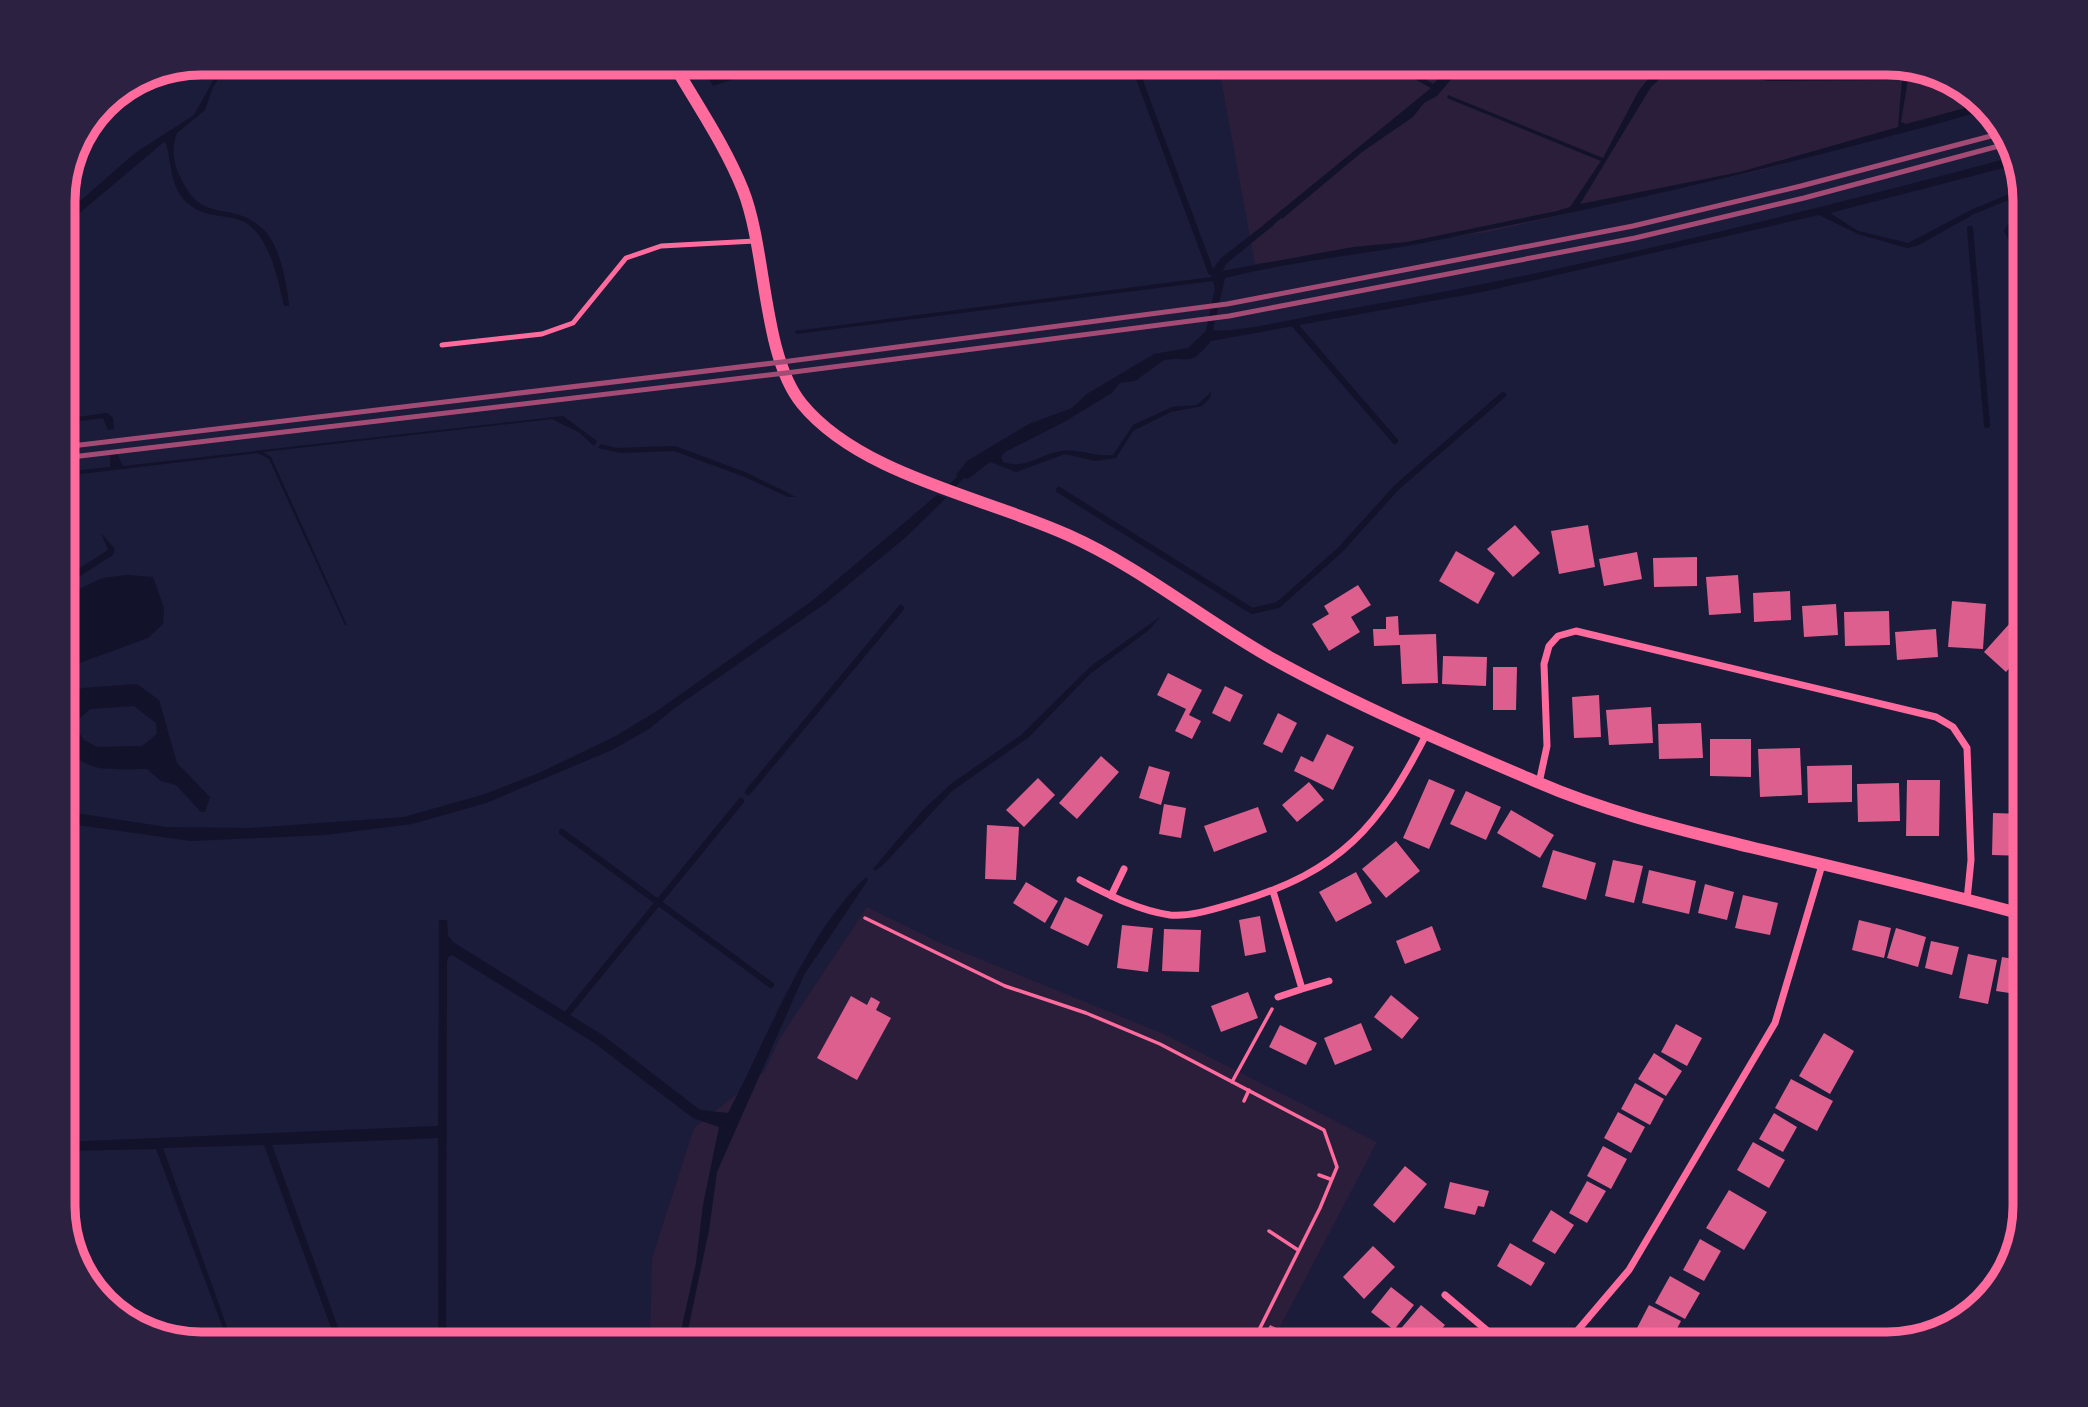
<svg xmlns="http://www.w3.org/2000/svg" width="2088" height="1407" viewBox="0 0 2088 1407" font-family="Arial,sans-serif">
  <rect width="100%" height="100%" fill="#1b1b3a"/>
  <path fill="#2a1e3b" d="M1218 63H1887L1964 86 1985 109 1762 170 1488 232 1255 264Z
    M867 907 938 942 1164 1034 1377 1142 1271 1344H650L652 1258 694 1128 764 1072 780 1038Z"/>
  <path fill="#12122b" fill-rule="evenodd" d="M223 63H229L213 87 205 110 177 133C172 145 173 159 177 170 202 231 229 196 264 230 280 246 287 284 289 306H284C278 279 269 233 242 221 225 214 206 218 190 205 168 188 173 162 165 141L76 216 63 231V216L135 153 194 115Z
    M700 63H760L737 78 713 86Z
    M1385 63 1412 72 1416 63H1420L1416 73 1433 84 1455 63H1465L1437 96 1424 103 1413 117 1362 152 1282 219 1278 213 1431 88Z
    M1660 63H1709L1773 75 1778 63V76L1927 75 1939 79H1908L1901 122 1906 124 1980 104 1986 110C1802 162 1616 205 1428 242 1361 255 1292 261 1225 278L1213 330C1234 334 1321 313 1348 309 1572 271 1794 215 2013 157L2015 165 1830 213 1858 231 1908 243 1973 209 2017 191 2022 190 2023 194 1974 214 1917 246 1907 248 1858 234 1819 215 1482 292 1211 341C1188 368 1193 356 1164 360L1135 381 1120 383 1112 393 1064 422 1005 452 1001 457 1003 462C1027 470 1039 454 1062 451 1078 448 1095 457 1113 455L1133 425 1172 407 1197 405 1211 392 1210 398 1202 406 1171 412 1133 431 1116 458 1095 461 1065 454 1016 472 990 462 968 479 956 475 967 461 1029 424 1072 408 1087 394 1154 354 1188 348 1206 331 1215 288 1213 281 796 334 795 331 1212 277 1211 272 1220 259 1270 220 1274 225 1227 263 1222 271 1353 247 1407 242 1557 211 1570 207 1601 161 1447 98 1448 95 1603 158 1638 92ZM1694 65 1768 81 1902 80 1898 127 1740 172 1580 204 1651 87 1671 68Z
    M2025 212V252L2012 247 2004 231 2011 219Z
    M107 413 113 418 114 429 108 430 103 418 63 423V419Z
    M563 416 597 441 594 446 580 433 552 419 263 452 271 457 347 625H345L269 459 258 453 63 476V472L110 467V454L117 453 123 466Z
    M601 444 616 448 675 446 745 472 796 497H788L745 477 674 451 621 453 598 448Z
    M937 495 946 498 906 537 826 603 676 707 649 729 612 750 486 803 412 824 325 835 191 841 63 823V811L166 827 249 828 404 817 482 795 539 773 616 736 660 709 812 601Z
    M101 533 115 549 113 555 63 587V579L108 550Z
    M127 575 153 577 164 608 163 624 148 638 63 669V596L103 578Z
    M1160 617 1149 630 1090 674 1029 737 952 791 883 865 875 871 873 869 923 810 951 784 1021 735 1091 666Z
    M137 684 159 700 177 763 210 797 205 812H201L176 785 161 781 147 769C112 768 85 776 63 742L69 697 82 688ZM134 706 156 723 157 734 142 746 97 747 84 740 78 731 79 719 90 709Z
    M866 877 868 880 804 975 717 1172 709 1230 685 1344H678L696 1263 703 1205 719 1127 693 1118 593 1042 452 955 448 957 447 963 446 1344H438V1138L272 1145 344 1344H337L264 1145 163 1148 233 1344H229L156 1149 63 1151V1142L438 1126 439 920H447L448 936 453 942 604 1036 700 1110 728 1113C767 1039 805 935 866 877Z
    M63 1184 97 1281 106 1293 124 1302 158 1331 124 1321 88 1282 63 1213Z"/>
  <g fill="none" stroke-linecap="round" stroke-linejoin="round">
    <path stroke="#12122b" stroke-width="6" d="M1134 65 1211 272
      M1856 73 1858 63
      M1898 74 1899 67
      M1267 226 1285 211
      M1970 229 1987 425
      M1294 324 1395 441
      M948 490 965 473
      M1059 490 1252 611 1278 605 1340 550 1397 487 1503 395
      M748 792 901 608
      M562 832 771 985
      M567 1014 741 801"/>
  </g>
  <path fill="#dd5f8e" d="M1515 525 1540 553 1513 577 1487 549Z
    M1588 525 1595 567 1559 574 1551 531Z
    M1456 551 1495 573 1478 604 1439 581Z
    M1637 552 1642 579 1604 586 1599 559Z
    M1697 557V586L1654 587 1653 558Z
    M1738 575 1741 613 1709 615 1706 577Z
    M1358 585 1371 605 1351 617 1360 632 1329 651 1312 624 1329 614 1324 606Z
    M1790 591 1791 620 1754 622 1753 593Z
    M1952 601 1986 604 1983 649 1948 647Z
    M1836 604 1838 635 1804 637 1802 606Z
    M1889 611 1890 645 1845 646 1844 612Z
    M1398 616 1399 635 1436 634 1438 683 1402 684 1400 645 1374 646 1373 629H1386V617Z
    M2011 622 2025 635V650L2006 672 1984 652Z
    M1936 629 1938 657 1897 660 1895 632Z
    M1443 656 1487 657 1486 686 1442 684Z
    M1493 667H1517L1516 710H1493Z
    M1168 673 1202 690 1189 715 1201 721 1192 739 1175 731 1186 709 1157 695Z
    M2025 678V703L2016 682Z
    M1225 686 1243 695 1230 722 1212 713Z
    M1599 695 1601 737 1574 738 1572 697Z
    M1651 707 1653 743 1609 745 1606 710Z
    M1278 713 1297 723 1282 753 1263 744Z
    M1701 723 1703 758 1659 759 1658 724Z
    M1327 734 1354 747 1333 790 1294 771 1301 756 1313 762Z
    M1710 739H1751V777L1710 776Z
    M1800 748 1802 795 1760 797 1758 749Z
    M1101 756 1119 772 1077 819 1059 803Z
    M1852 765V802L1808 803 1807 766Z
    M1149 766 1170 772 1161 805 1139 798Z
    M1038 778 1055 795 1024 827 1006 810Z
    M1429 779 1455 790 1429 849 1403 838Z
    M1907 780H1940L1939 836H1906Z
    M1309 782 1324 800 1297 822 1282 805Z
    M1899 783 1900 821 1858 822 1857 784Z
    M1466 791 1501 807 1486 840 1450 824Z
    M1164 804 1186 808 1181 838 1159 834Z
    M1258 807 1267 832 1214 852 1204 826Z
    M1511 810 1554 835 1540 858 1497 833Z
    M1993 813 2025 814V856L1992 855Z
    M987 825 1019 827 1016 880 985 879Z
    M1396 841 1420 871 1386 898 1362 869Z
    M1553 850 1596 863 1586 900 1542 887Z
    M1613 860 1643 866 1634 903 1605 896Z
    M1649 870 1696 881 1689 914 1642 903Z
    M1356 872 1372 903 1336 922 1319 892Z
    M1026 882 1058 901 1045 923 1013 903Z
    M1705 884 1734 892 1727 920 1698 913Z
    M1743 895 1778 903 1770 935 1735 928Z
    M1065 897 1103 915 1088 946 1050 928Z
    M1260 916 1266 952 1245 956 1239 920Z
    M1859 920 1891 928 1884 958 1852 950Z
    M1122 925 1153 928 1148 972 1117 968Z
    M1432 926 1441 950 1405 964 1396 941Z
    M1896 928 1926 937 1918 967 1887 958Z
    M1164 929 1201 930 1199 972 1162 971Z
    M1931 941 1959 947 1952 975 1925 968Z
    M1968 954 1997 960 1988 1004 1959 998Z
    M2002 957 2025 961 2023 995 1996 991Z
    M1248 992 1258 1018 1221 1032 1211 1006Z
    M1391 995 1419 1018 1402 1039 1374 1017Z
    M851 996 867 1005 871 997 875 999 880 1002 876 1010 891 1018 857 1080 817 1058Z
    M1361 1023 1372 1050 1335 1065 1324 1038Z
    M1676 1024 1702 1038 1687 1066 1661 1052Z
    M1280 1025 1317 1043 1306 1065 1269 1047Z
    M1824 1033 1854 1051 1830 1094 1799 1076Z
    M1654 1053 1682 1071 1666 1096 1638 1079Z
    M1791 1079 1833 1101 1817 1131 1775 1108Z
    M1635 1083 1664 1099 1650 1125 1621 1109Z
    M1618 1112 1645 1127 1631 1153 1604 1138Z
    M1774 1113 1797 1127 1783 1152 1759 1139Z
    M1753 1142 1785 1160 1769 1188 1737 1170Z
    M1603 1146 1627 1159 1611 1189 1587 1176Z
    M1405 1166 1427 1184 1394 1223 1373 1205Z
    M1587 1181 1606 1191 1587 1223 1569 1213Z
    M1450 1182 1489 1191 1484 1207 1478 1206 1475 1215 1444 1208Z
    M1729 1190 1767 1212 1744 1250 1706 1228Z
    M1551 1210 1574 1225 1555 1254 1532 1241Z
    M1700 1239 1721 1251 1704 1281 1683 1270Z
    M1510 1243 1545 1263 1531 1286 1497 1266Z
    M1373 1246 1395 1267 1364 1299 1343 1277Z
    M1670 1276 1700 1293 1685 1319 1655 1303Z
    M1391 1287 1414 1305 1394 1330 1371 1312Z
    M1421 1305 1445 1325 1429 1344H1398L1392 1339Z
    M1649 1305 1681 1321 1669 1344 1637 1328Z
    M1270 1325 1291 1335 1287 1344H1260Z
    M1445 1331 1461 1344H1434Z
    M1628 1334 1645 1344H1622Z"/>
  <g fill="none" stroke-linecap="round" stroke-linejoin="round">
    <path stroke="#ff6b9d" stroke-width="3.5" d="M865 918 1005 986 1086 1013 1160 1044 1324 1130 1337 1167 1320 1208 1252 1344
      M1232 1082 1272 1009
      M1244 1101 1249 1090
      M1319 1175 1330 1179
      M1269 1231 1298 1250"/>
    <path stroke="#ff6b9d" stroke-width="5" d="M442 345 542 334 573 323 626 258 661 246 755 241"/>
    <path stroke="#ff6b9d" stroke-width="7" d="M1539 783 1547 746 1544 664 1549 646 1558 636 1576 631 1936 717 1953 727 1967 748 1971 860 1967 900
      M1080 880C1109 895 1137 910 1170 915 1192 917 1217 908 1238 902 1341 871 1379 827 1427 733
      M1273 891 1302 989 1278 997
      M1111 896 1124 869
      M1302 989 1329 981
      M1445 1295 1503 1344
      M1566 1344 1629 1270 1775 1023 1822 865"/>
    <path stroke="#ff6b9d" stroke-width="12" d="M673 63C697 105 725 145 743 190 767 251 762 355 802 404 860 475 987 498 1068 535 1142 568 1203 620 1273 659 1358 706 1448 744 1537 782 1606 812 1678 829 1750 847 1842 869 1934 890 2025 915"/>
    <path stroke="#a44b75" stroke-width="5" d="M63 447 782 362 1227 304 1633 226 1801 186 2006 132
      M63 458 786 373 1229 316 1635 238 1804 198 2010 143"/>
  </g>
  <path d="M0 0H2088V1407H0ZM201 75H1887A126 126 0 0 1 2013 201V1206A126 126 0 0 1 1887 1332H201A126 126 0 0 1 75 1206V201A126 126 0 0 1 201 75Z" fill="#2d2142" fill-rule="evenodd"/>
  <path fill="none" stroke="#ff6b9d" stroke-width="9" d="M201 75H1887A126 126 0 0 1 2013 201V1206A126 126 0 0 1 1887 1332H201A126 126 0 0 1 75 1206V201A126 126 0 0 1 201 75Z"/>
</svg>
